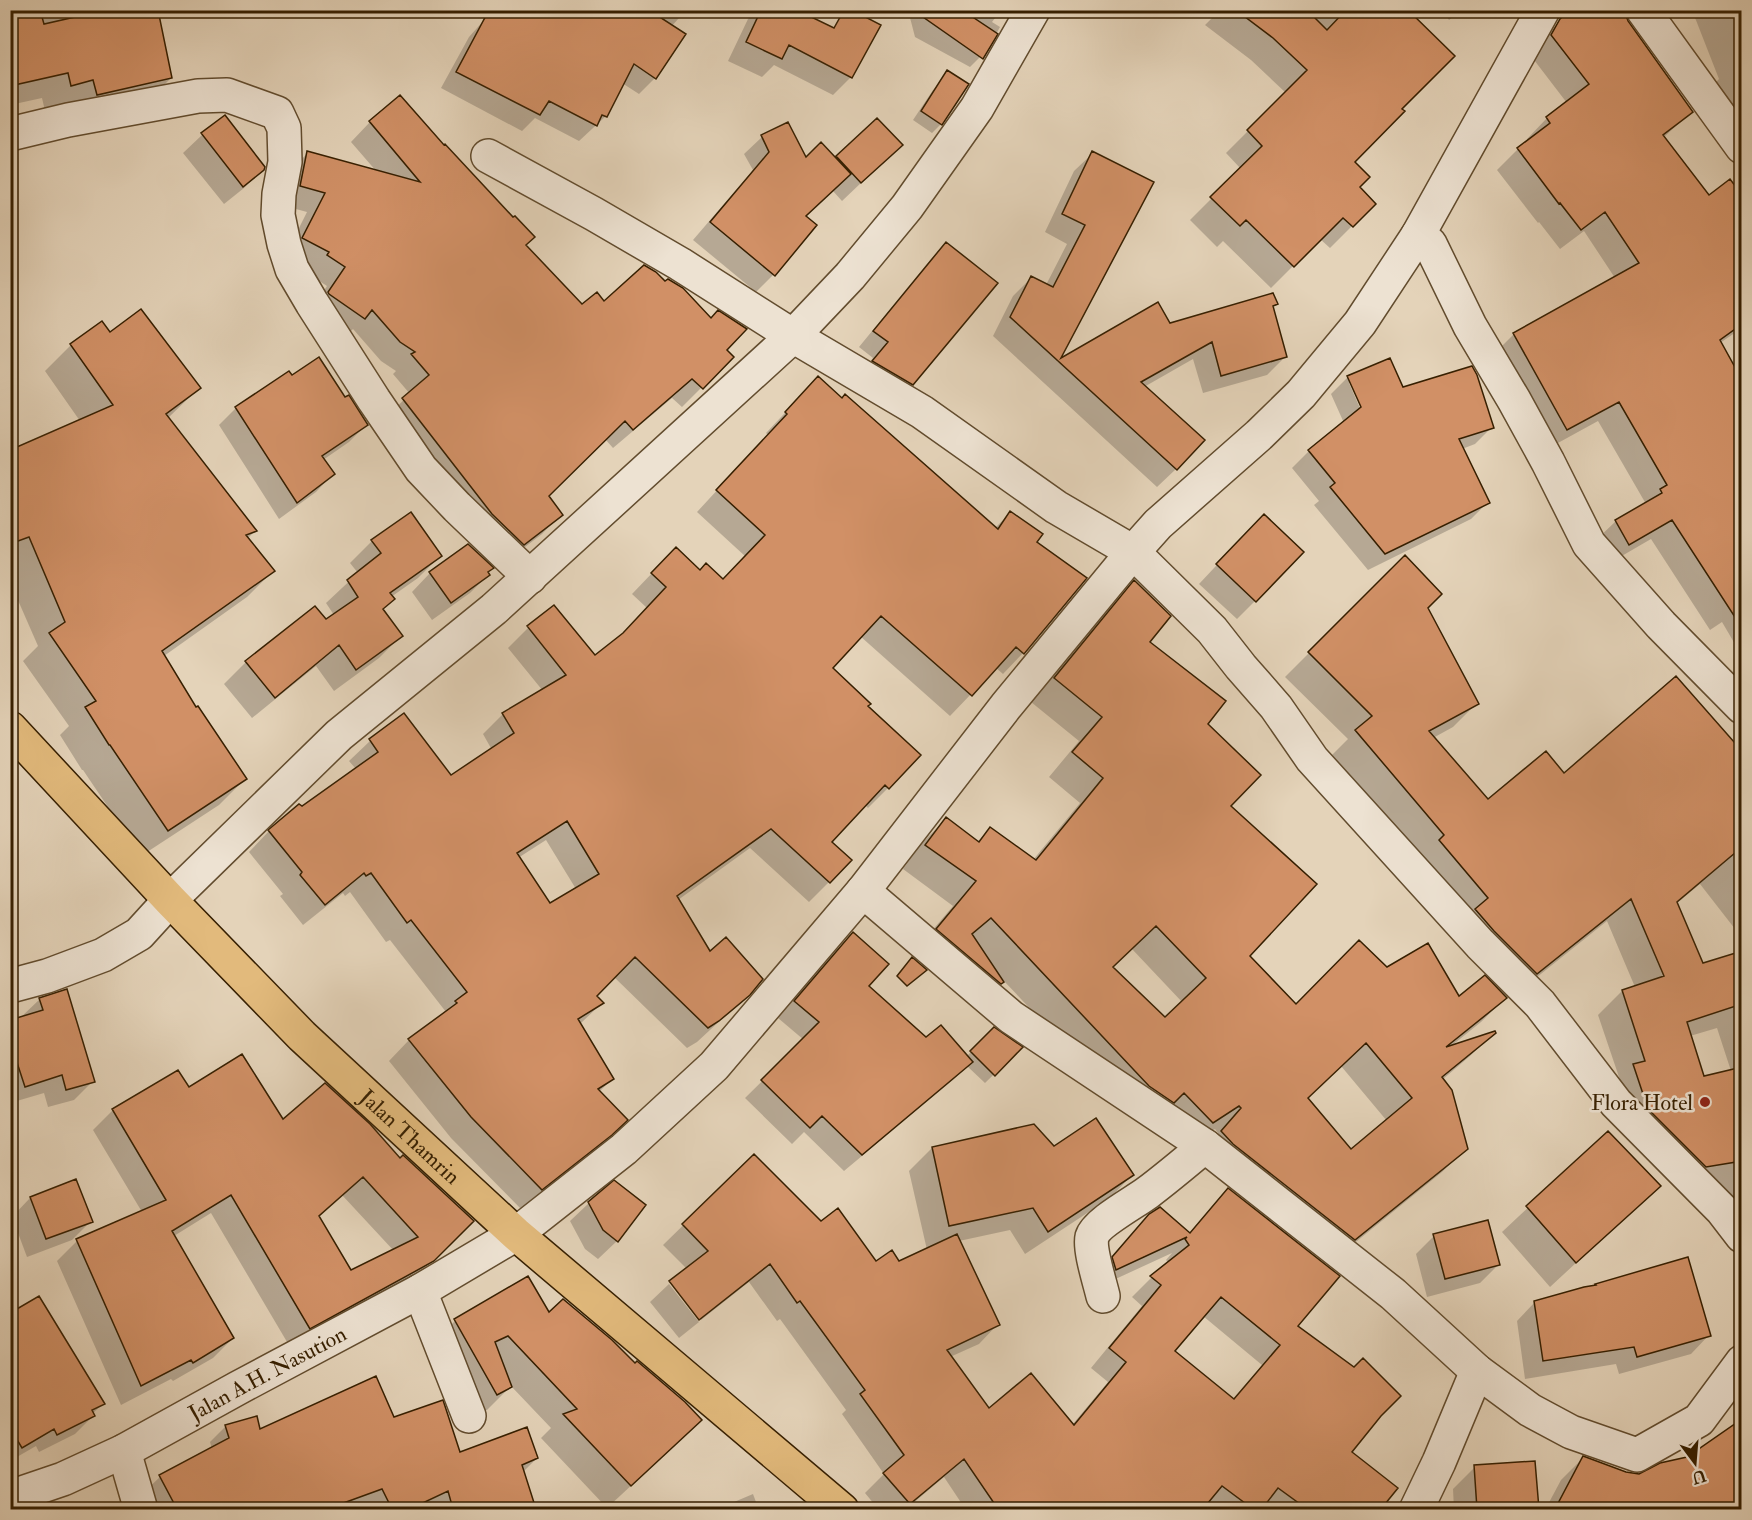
<svg xmlns="http://www.w3.org/2000/svg" width="1752" height="1520" viewBox="0 0 1752 1520" font-family="'IM FELL Double Pica',serif">
  <rect width="100%" height="100%" fill="#e4d3b9"/>
  <filter id="stains"><feTurbulence type="fractalNoise" baseFrequency=".00333" numOctaves="4"/><feColorMatrix values="0 0 0 0 .2 0 0 0 0 .09 0 0 0 0 .02 0 0 0 .5 -.17"/></filter>
  <radialGradient id="worn" r=".72"><stop offset=".6" stop-color="#630" stop-opacity="0"/><stop offset="1" stop-color="#630" stop-opacity=".3"/></radialGradient>
  <path fill="#0003" fill-rule="evenodd" d="M10 10H156L171 78 145 104 45 111 42 98 10 105Z
    M493 10H686L671 27 655 78 639 94 622 83 606 116 579 141 535 118 522 131 441 88 469 37Z
    M757 10H794L851 77 833 95 774 65 762 77 728 61 748 19Z
    M908 10H1001L992 22 1000 27 987 50 970 67 915 37Z
    M1220 10H1406L1400 109 1353 162 1357 187 1374 204 1330 248 1320 239 1271 288 1223 241 1217 247 1190 220 1241 169 1226 153 1286 93 1251 60 1205 25Z
    M1442 10H1462L1449 20Z
    M1692 10H1742V143L1704 94 1719 79Z
    M1561 20 1626 22 1691 112 1663 138 1709 197H1742V328L1720 343 1742 383V656L1722 622 1710 630 1651 539 1608 564 1595 541 1616 521 1646 504 1598 421 1547 449 1494 354 1514 334 1615 278 1584 231 1560 249 1539 222 1538 223 1497 170 1518 149 1528 141 1527 139 1547 118 1567 103 1531 56 1540 41Z
    M942 81 941 124 932 133 913 120 933 90Z
    M224 117 263 169 244 188 224 204 183 153 202 135Z
    M877 120 882 163 842 201 832 190 804 216 773 275 756 292 693 240 753 170 744 154 762 137 805 159 835 160Z
    M370 122 524 246 582 306 604 303 725 350 732 357 682 407 672 398 613 448 605 439 547 496 561 514 542 534 504 563 384 419 410 394 393 374 396 371 381 361 353 329 345 337 309 313 327 286 284 258 307 212 281 205 288 172 308 153 377 172 351 142Z
    M1093 153 1152 183 1057 362 1158 304 1169 325 1276 303 1272 307 1286 356 1267 375 1203 393 1193 359 1144 387 1176 469 1157 487 993 336 1013 296 1031 278 1046 285 1067 244 1045 232 1074 171Z
    M946 244 912 384 896 400 858 377 873 358 859 347 931 259Z
    M110 334 199 388 168 418 255 531 247 539 273 571 247 597 164 656 196 709 245 779 219 805 141 856 83 770H82L60 735 69 726 23 661 38 646 10 582V452L80 421 45 371 71 345Z
    M291 377 344 399 366 425 349 442 323 460 333 474 316 492 279 519 219 425 236 408Z
    M1348 377 1402 389 1492 427 1475 444 1462 449 1488 502 1471 519 1368 570 1314 505 1319 501 1292 468 1309 451 1344 423 1331 394ZM1349 383H1352L1365 413 1363 415Z
    M798 399 995 528 1010 513 1035 543 1085 578 1023 653 1003 674 996 668 950 716 860 636 830 668 866 706 888 788 868 808 865 805 830 842 829 882 809 902 750 848 678 900 710 953 749 994 697 1042 687 1048 614 977 595 996 602 1003 580 1024 612 1079 599 1092 626 1120 590 1155 521 1209 451 1138 389 1061 409 1040 446 1012 390 940 386 942 350 892 345 896 343 893 303 925 280 896 283 894 249 852 269 831 356 769 349 761 370 741 404 715 451 777 492 750 483 734 503 714 543 691 508 648 528 628 554 607 595 657 618 639 647 608 632 594 655 570 700 571 723 581 746 557 697 512 768 435 766 433ZM546 840 576 889 549 905 518 858Z
    M1245 535 1255 601 1237 619 1199 584Z
    M372 541 440 556 418 578 391 597 382 610 401 636 379 658 334 691 316 666 252 718 224 684 246 662 314 608 325 621 334 615 326 603 358 573 350 563Z
    M1405 557 1426 608 1477 703 1453 727 1433 738 1487 801 1564 775 1742 753V938L1700 884 1676 904 1702 965 1742 952V1216L1610 1090 1620 1080 1598 1015 1622 991 1635 987 1607 921 1512 997 1421 860 1332 755 1348 739 1285 677ZM1717 1028 1731 1071 1703 1078 1690 1036Z
    M430 573H487L488 575 470 593 432 620 412 592Z
    M1134 582 1147 642 1206 724 1229 806 1248 956 1295 1006 1386 969 1458 998H1505L1481 1022 1450 1047 1493 1033 1470 1056 1442 1080 1466 1148 1442 1172 1330 1263 1198 1156 1218 1133 1215 1129 1188 1146 1126 1110 1003 980 976 1007 913 953 953 906 903 869 922 843 946 819 977 842 990 829 1033 860 1080 803 1049 777 1079 741 1031 702 1111 606ZM1132 949 1183 1003 1165 1019 1111 968ZM1341 1066 1387 1121 1350 1151 1306 1099Z
    M853 934 867 986 926 1039 966 1057 994 1029 1021 1048 985 1083 967 1066 954 1079 844 1171 804 1132 792 1144 745 1098 804 1040 778 1018 836 950Z
    M40 999 93 1081 74 1100 48 1107 44 1093 10 1103V1021L20 1018Z
    M188 1089 400 1160 472 1221 413 1280 290 1347 211 1213 174 1236 233 1338 213 1358 173 1381 171 1379 121 1405 57 1261 77 1241 142 1212 93 1130 113 1110ZM342 1195 394 1251 351 1272 318 1217Z
    M1034 1125 1054 1148 1132 1175 1110 1198 1025 1254 1010 1230 959 1241 998 1324 979 1344 950 1357 989 1410 1072 1425 1108 1382 1091 1368 1142 1306 1132 1297 1151 1278 1169 1263 1166 1260 1172 1253 1096 1288 1094 1277 1130 1236 1150 1215 1189 1233 1229 1190 1296 1327 1380 1415 1350 1453 1396 1488 1379 1510H966L944 1477 905 1510H879L865 1493 884 1474 842 1414 846 1410 780 1319 777 1321 749 1282 701 1320 672 1283H669L687 1269 663 1245 754 1156 821 1223 876 1263H899L927 1250 909 1171 932 1148ZM1203 1316 1262 1365 1232 1400 1173 1351Z
    M1608 1133 1659 1186 1550 1287 1502 1232Z
    M75 1181 91 1221 72 1240 27 1257 12 1217 30 1198Z
    M589 1203 617 1241 598 1259 585 1249 570 1221Z
    M1434 1236 1498 1265 1480 1283 1427 1297 1416 1254Z
    M528 1278 549 1315 677 1443 607 1508 541 1438 551 1428 511 1386 487 1410 474 1416 432 1343 455 1321Z
    M669 1284 699 1322 679 1338 650 1302Z
    M1535 1302 1709 1335 1691 1354 1619 1374 1616 1364 1525 1379 1517 1321Z
    M10 1315 103 1404 92 1414 93 1416 75 1434 39 1452 36 1446 10 1461Z
    M393 1419 459 1454 537 1458 523 1472 534 1510H434L433 1506 425 1510H369L366 1504 352 1510H153L144 1492 160 1477 212 1449 210 1442 226 1426 259 1431Z
    M1742 1421V1510H1545L1561 1480 1583 1458 1626 1473 1639 1475 1687 1458Z
    M1534 1462 1537 1510H1454L1453 1489 1475 1467Z
    M753 1494 759 1510H715Z"/>
  <path fill="#d19066" stroke="#361f00" stroke-width="1.5" fill-rule="evenodd" d="M10 10H40L44 24 106 10H158L172 78 97 95 93 80 71 86 68 73 10 86Z
    M489 10H649L686 34 656 79 634 64 607 117 602 115 597 126 549 101 540 115 456 72Z
    M761 10H797L834 28 844 10H852L881 25 852 78 789 45 782 59 746 42Z
    M913 10H962L998 34 983 59Z
    M1236 10H1307L1327 30 1346 10H1408L1455 56 1402 109 1405 111 1355 162 1370 177 1360 187 1376 204 1353 227 1343 218 1294 267 1246 220 1240 226 1210 197 1262 146 1247 130 1307 70 1273 38Z
    M1570 10H1624L1628 21 1693 112 1663 135 1709 195 1730 179 1742 195V324L1720 340 1742 380V628L1672 520 1629 545 1615 520 1662 493 1660 489 1667 485 1619 402 1567 430 1513 333 1639 263 1605 212 1581 230 1560 203 1559 204 1517 148 1550 123 1546 117 1589 84 1551 35 1560 19Z
    M947 70 969 84 942 125 921 111Z
    M400 95 444 145 445 144 513 217 515 216 535 237 526 245 582 304 597 292 604 301 644 265 656 272 665 281 668 279 683 288 711 318 718 310 747 329 727 350 734 357 703 389 692 379 633 430 625 421 549 496 563 515 524 545 492 514 402 398 429 375 411 354 415 352 400 342 372 310 365 319 329 294 328 292 345 267 327 255 329 252 302 238 325 193 300 186 307 151 420 182 369 121Z
    M225 115 265 167 264 170 243 187 201 133Z
    M877 118 903 145 861 183 836 156Z
    M788 122 806 157 821 142 851 174 806 216 817 225 775 276 710 222 769 152 761 135Z
    M1092 151 1154 182 1061 358 1158 302 1170 323 1273 293 1278 304 1273 306 1287 357 1221 376 1212 342 1141 382 1205 440 1177 470 1010 317 1031 276 1053 287 1085 225 1062 214Z
    M946 242 998 283 913 385 872 361 888 342 873 331Z
    M141 309 201 388 166 414 257 531 246 535 275 571 162 651 196 707 198 706 247 779 168 831 110 745H109L85 707 96 701 49 633 65 622 29 537 10 544V450L113 405 70 344 102 321 110 332Z
    M319 357 345 397 349 395 368 425 322 456 335 474 297 503 235 407 289 371 292 375Z
    M1390 358 1403 387 1472 366 1477 375 1494 428 1459 439 1490 503 1385 554 1330 487 1335 483 1308 450 1361 407 1347 376Z
    M818 376 842 398 845 394 998 529 1010 511 1043 534 1037 542 1087 578 1024 654 1016 647 972 696 881 616 833 668 871 704 868 706 921 755 889 789 885 785 832 842 852 860 830 883 771 829 677 896 710 951 726 937 763 979 750 995 719 1021 708 1028 635 957 597 996 604 1003 578 1019 614 1079 598 1089 628 1120 612 1135 542 1190 471 1117 408 1039 457 1003 455 1001 467 992 411 920 407 923 371 873 366 876 364 873 325 905 300 875 302 872 268 830 299 804 302 806 378 752 369 739 404 713 451 775 514 733 502 713 566 675 527 626 554 605 595 655 623 633 666 587 651 573 676 547 700 570 706 563 723 579 765 535 716 490 787 414 785 412ZM567 821 599 874 550 903 517 853Z
    M411 512 442 556 390 593 395 599 383 609 403 636 356 670 339 645 275 698 245 661 315 606 326 619 358 597 347 580 381 553 371 540Z
    M1264 514 1304 552 1256 602 1216 564Z
    M468 544 494 568 488 572 490 575 451 603 429 572Z
    M1405 555 1442 594 1428 608 1479 704 1429 731 1488 799 1546 751 1564 773 1676 676 1742 751V847L1677 902 1703 963 1742 951V1004L1687 1022 1704 1076 1742 1067V1161L1706 1167 1648 1109 1633 1064 1645 1061 1622 990 1664 976 1631 899 1537 974 1494 931 1475 909 1488 898 1439 840 1444 835 1355 730 1372 716 1308 652Z
    M1134 580 1171 616 1150 642 1226 701 1208 724 1261 775 1231 806 1317 884 1250 956 1296 1004 1359 940 1387 967 1428 943 1459 996 1485 975 1507 998 1446 1047 1495 1031 1496 1033 1442 1077 1452 1090 1468 1149 1355 1240 1233 1144 1221 1131 1241 1108 1239 1106 1213 1123 1184 1093 1174 1103 1149 1086 991 918 972 934 1004 982 1001 984 936 929 976 881 925 845 946 817 979 842 990 827 1036 860 1103 778 1072 752 1102 717 1054 678ZM1156 926 1206 978 1165 1017 1113 967ZM1366 1043 1412 1098 1351 1149 1308 1098Z
    M853 932 889 964 869 986 926 1037 941 1025 973 1062 862 1155 822 1116 810 1128 761 1080 819 1022 794 1001Z
    M912 957 927 970 907 986 897 976Z
    M67 989 95 1082 66 1090 62 1075 25 1087 10 1041V1020L43 1010 39 998Z
    M994 1027 1023 1047 995 1076 970 1051Z
    M242 1054 283 1119 325 1083 370 1124 400 1158 403 1155 474 1221 434 1261 310 1329 231 1195 172 1231 234 1338 193 1363 191 1360 141 1386 76 1239 166 1200 112 1109 178 1070 189 1087ZM363 1177 418 1237 351 1270 319 1216Z
    M1096 1118 1134 1175 1048 1232 1033 1208 949 1226 932 1147 1034 1124 1054 1146Z
    M1608 1131 1661 1186 1576 1263 1526 1206Z
    M754 1154 821 1221 838 1208 876 1261 892 1250 899 1261 957 1234 1000 1325 947 1350 989 1408 1031 1373 1074 1425 1126 1362 1109 1348 1161 1285 1150 1276 1189 1245 1185 1239 1187 1237 1116 1270 1112 1257 1149 1214 1160 1207 1190 1233 1228 1188 1340 1276 1298 1326 1354 1367 1363 1358 1401 1396 1381 1416 1352 1452 1398 1488 1381 1509H1307L1278 1488 1262 1509H1253L1222 1486 1203 1509H998L964 1459 910 1504 883 1473 904 1455 860 1394 865 1390 800 1301 797 1303 770 1264 699 1320 669 1281 708 1251 682 1224ZM1221 1297 1280 1345 1234 1399 1175 1351Z
    M76 1179 93 1222 46 1239 30 1197Z
    M614 1180 646 1205 618 1242 603 1230 588 1202Z
    M1488 1220 1500 1265 1445 1279 1433 1234Z
    M1688 1257 1711 1336 1637 1357 1634 1347 1543 1361 1534 1301 1584 1287 1596 1285 1595 1284Z
    M528 1276 549 1312 563 1299 612 1340 635 1363 637 1361 685 1402 702 1420 631 1486 563 1414 577 1409 508 1336 495 1342 512 1387 497 1395 454 1319Z
    M39 1296 105 1404 92 1410 95 1416 57 1435 54 1429 22 1448 10 1428V1313Z
    M376 1376 394 1417 443 1400 460 1452 527 1427 538 1458 522 1465 536 1509H453L448 1491 410 1509H392L382 1489 327 1509H177L159 1475 229 1438 225 1425 257 1416 260 1429Z
    M1742 1419V1509H1555L1583 1456 1626 1472 1639 1474 1660 1463 1687 1457Z
    M1535 1461 1539 1509H1477L1474 1465Z"/>
  <g fill="none" stroke-linecap="round" stroke-linejoin="round">
    <defs>
      <g id="minor">
        <path d="M1643 10 1742 147"/>
        <path d="M10 134 68 120 198 96 227 95 277 113 284 128 285 162 279 194 278 215 284 244 292 269 312 303 374 400 421 469 457 507 530 577"/>
        <path d="M488 156 594 214 680 264 793 336 922 412 1056 507 1133 552 1212 630 1241 667 1276 707 1312 759 1480 944 1540 1004 1616 1103 1722 1210 1742 1236"/>
        <path d="M1418 235 1430 244 1470 326 1514 400 1548 462 1589 544 1661 625 1742 707"/>
        <path d="M863 891 1011 1017 1205 1146 1393 1294 1477 1371 1530 1410 1571 1432 1637 1455 1699 1420 1742 1362"/>
        <path d="M10 986 47 976 103 955 139 934 170 900 339 735 494 609 793 336 850 276 907 207 977 108 1033 10"/>
        <path d="M420 1291 469 1416"/>
        <path d="M1103 1296C1100 1283 1089 1249 1092 1237 1096 1223 1135 1202 1147 1193 1167 1178 1186 1162 1205 1146"/>
        <path d="M124 1451 141 1510"/>
        <path id="s1" d="M10 1497 63 1479 124 1451 238 1388 420 1291 516 1234 624 1149 714 1066 863 891 1006 706 1133 552 1158 524 1259 435 1301 394 1360 323 1418 235 1543 10"/>
        <path d="M1416 1510 1439 1462 1477 1371"/>
      </g>
      <g id="major">
        <path id="s2" d="M10 728 170 900 302 1036 516 1234 842 1510"/>
      </g>
    </defs>
    <use href="#minor" stroke="#624c2e" stroke-width="36"/>
    <use href="#major" stroke="#361f00" stroke-width="36"/>
    <use href="#minor" stroke="#ede2d2" stroke-width="33"/>
    <use href="#major" stroke="#e2ba7c" stroke-width="33"/>
  </g>
  <circle fill="#8f2418" stroke="#ede2d2" stroke-width="2" cx="1705" cy="1102" r="6"/>
  <g text-anchor="middle" stroke-width="5" stroke-linejoin="round" paint-order="stroke">
    <g font-size="22" fill="#361f00" stroke="#ede2d2" text-anchor="end">
      <text x="1693" y="1110">Flora Hotel</text>
    </g>
    <g font-size="22" fill="#361f00" stroke="#ede2d2">
      <text dy="8" stroke="none"><textPath href="#s2" startOffset="572">Jalan Thamrin</textPath></text>
      <text dy="8" stroke="none"><textPath href="#s1" startOffset="286">Jalan A.H. Nasution</textPath></text>
    </g>
  </g>
  <rect width="1752" height="1520" fill="none" stroke="#e4d3b9" stroke-width="36"/>
  <rect x="12" y="12" width="1728" height="1496" fill="none" stroke="#361f00" stroke-width="3"/>
  <rect x="18" y="18" width="1716" height="1484" fill="none" stroke="#361f00" stroke-width="1.5"/>
  <g transform="translate(1695 1463) rotate(164)" stroke="#ede2d2" stroke-width="4.5" paint-order="stroke">
  <path d="M0-4.5L10 22L0 15L-10 22Z" fill="#361f00"/>
  <text y="-9" font-size="16" font-weight="bold" text-anchor="middle" fill="#361f00">U</text>
  </g>
  <rect width="100%" height="100%" filter="url(#stains)"/>
  <rect width="100%" height="100%" fill="url(#worn)"/>
</svg>
